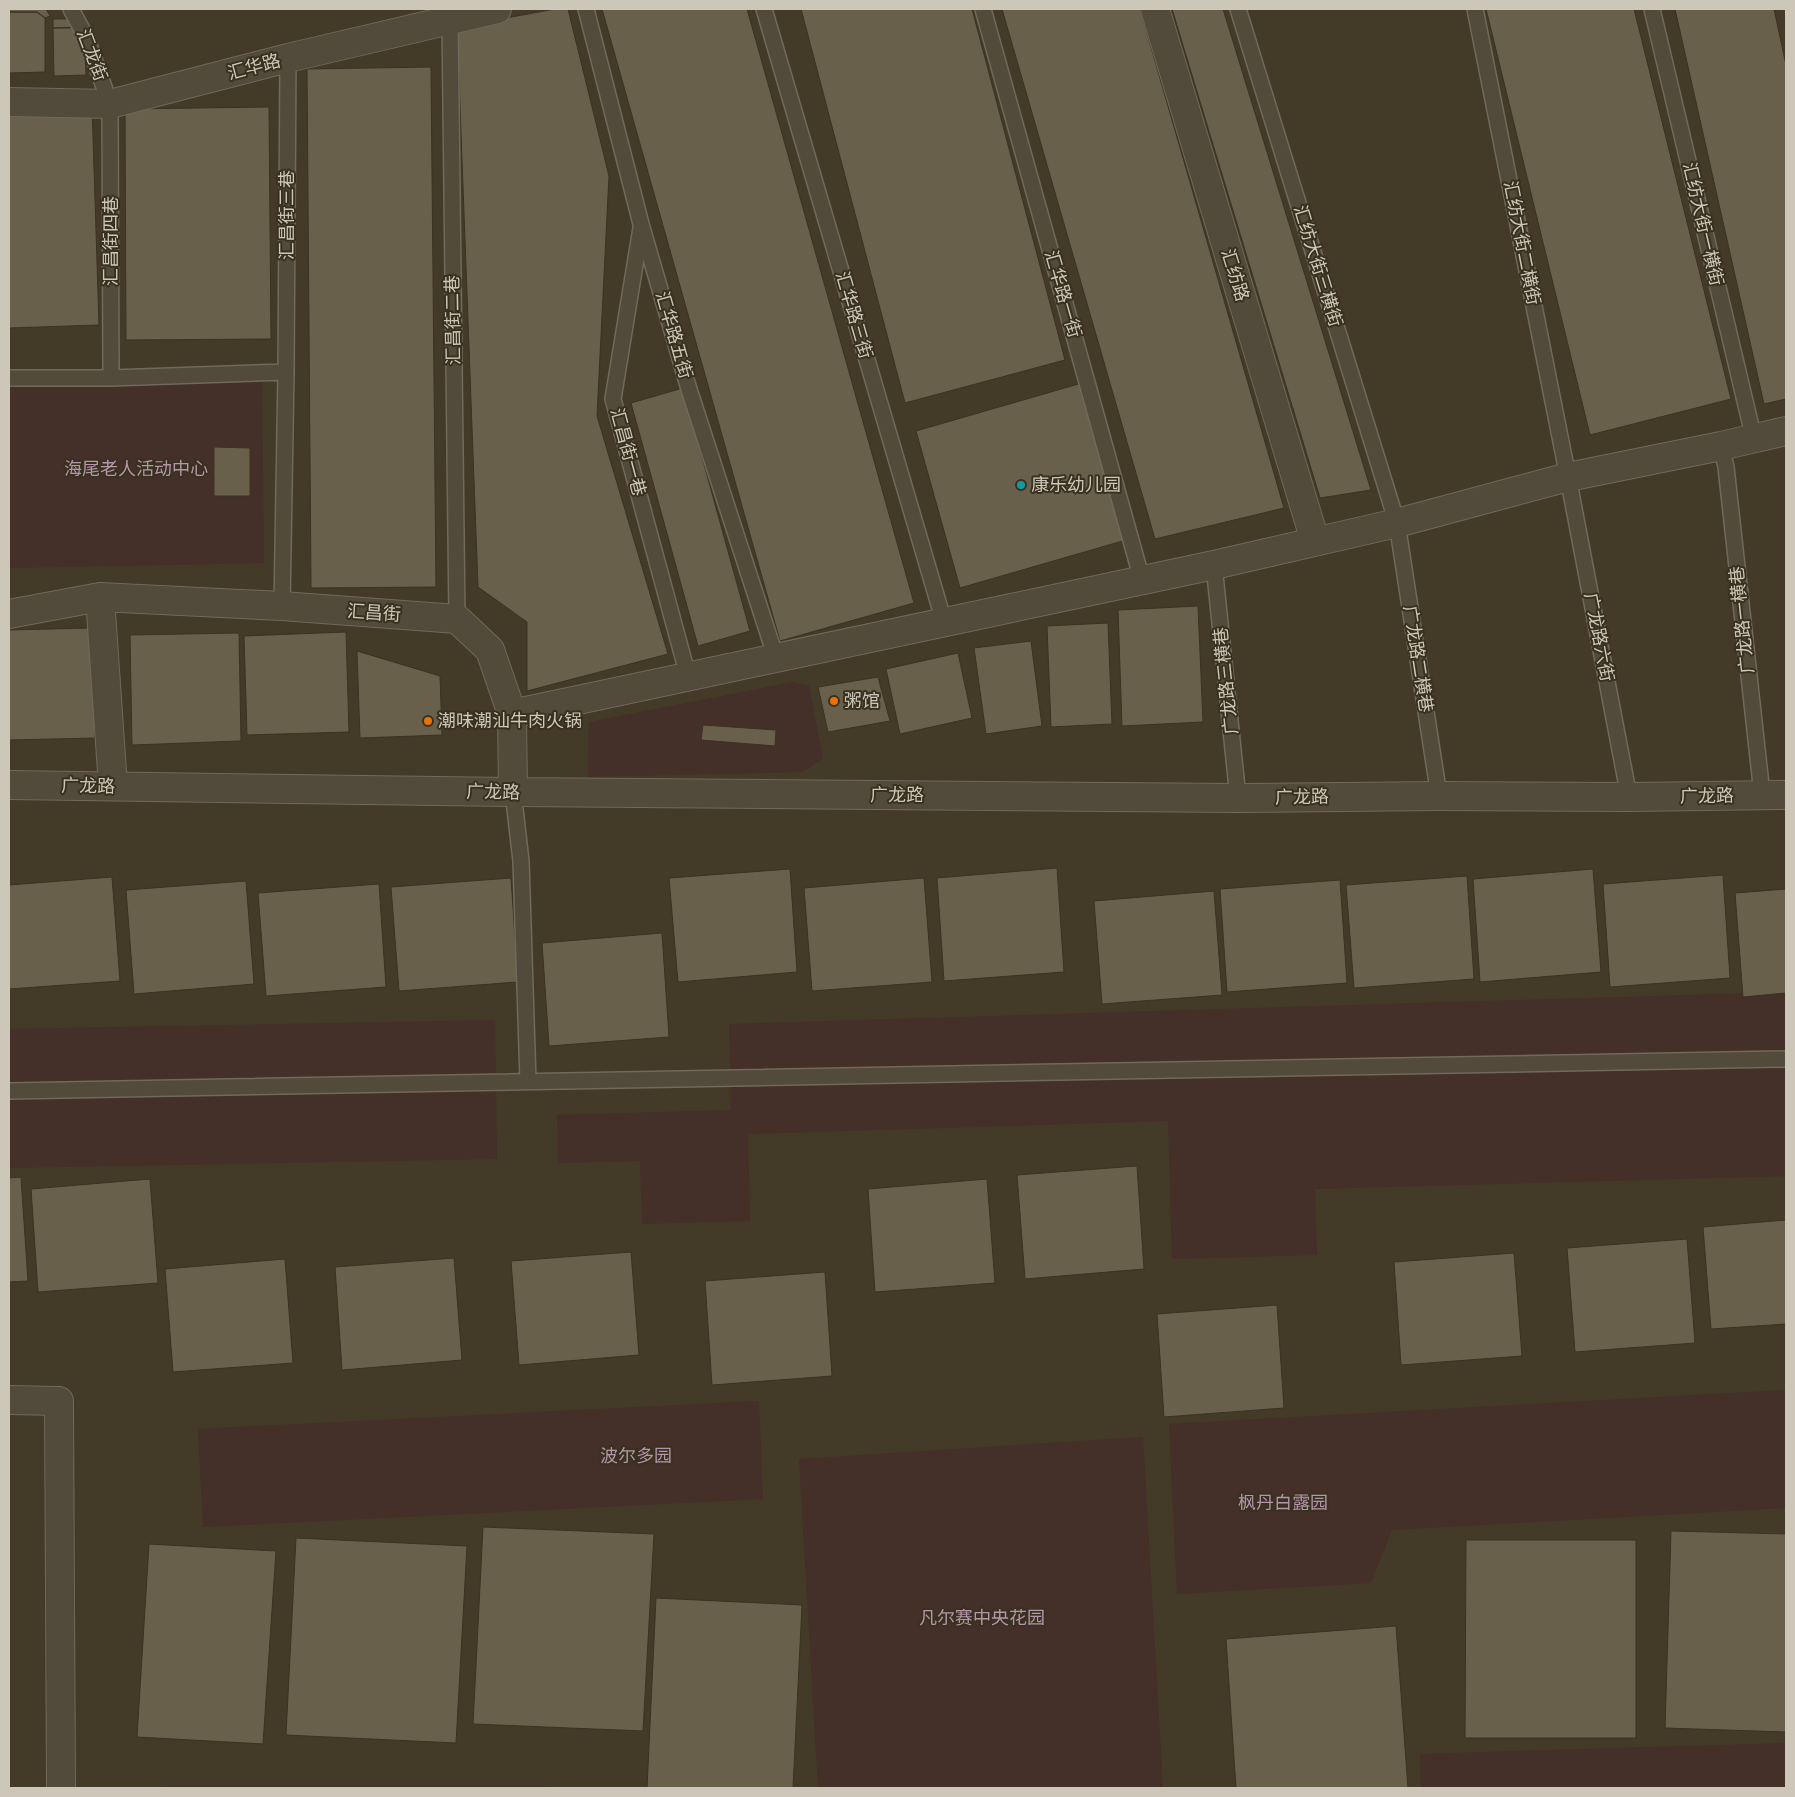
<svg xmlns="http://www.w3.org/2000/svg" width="1795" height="1797" viewBox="0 0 1795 1797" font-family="Mulish,'Noto Sans SC',sans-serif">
  <rect width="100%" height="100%" fill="#433a27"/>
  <path fill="#442f29" d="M262 370 264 563 9 568V375Z
    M793 682 809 686 823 759 802 772 588 777 589 722Z
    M1786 992V1176L1315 1189 1317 1255 1172 1259 1168 1121 748 1134 750 1221 642 1224 640 1161 558 1163 557 1115 731 1110 729 1024Z
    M495 1020 497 1159 9 1168V1029Z
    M1786 1390V1508L1392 1530 1371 1583 1177 1594 1169 1424Z
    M759 1401 763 1499 203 1527 198 1429Z
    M1143 1437 1163 1788H818L799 1459Z
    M1786 1743V1788H1421L1420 1754Z
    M166 1786H546V1788H166Z"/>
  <path fill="#69604b" stroke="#3a3322" d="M9 9H46L50 16 45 18 37 12H9Z
    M555 9H568L609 176 597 416 668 654 527 691V622L478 587 457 27Z
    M602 9H747L914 603 780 641Z
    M801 9H972L1065 360 905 403Z
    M1002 9H1140L1284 508 1155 539Z
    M1172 9H1223L1371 490 1320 498Z
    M1486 9H1634L1731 399 1590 435Z
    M1675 9H1774L1786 65V399L1764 404Z
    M9 12H37L45 18V72L9 73Z
    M53 19H71V28H53Z
    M79 27 85 44 86 75 54 76 53 28Z
    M431 67 436 587 311 588 307 69Z
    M92 105 99 325 9 328V108Z
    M269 107 271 339 126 340 125 109Z
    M1082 383 1126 540 960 588 916 431Z
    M683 388 750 631 698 646 631 403Z
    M214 447 250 448V496H214Z
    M1198 606 1203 722 1122 726 1118 610Z
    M1108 623 1112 724 1051 727 1047 626Z
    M92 628 95 738 9 740V630Z
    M346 632 349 732 247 735 244 636Z
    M239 633 241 741 132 745 130 635Z
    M1031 641 1042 726 986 734 974 648Z
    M357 651 440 676 442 735 360 738Z
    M958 653 972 718 900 734 886 669Z
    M878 677 890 721 828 732 818 687Z
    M703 725 776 730 775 746 701 740Z
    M1057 868 1064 972 944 981 937 878Z
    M790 869 797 972 678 982 669 878Z
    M1593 869 1601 972 1480 982 1473 879Z
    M1723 875 1730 978 1610 987 1603 884Z
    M1467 876 1474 979 1354 988 1346 885Z
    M112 877 120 981 9 989V885Z
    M511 878 518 982 399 991 391 887Z
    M924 878 932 982 812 991 804 888Z
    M1340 880 1347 983 1227 992 1220 889Z
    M246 881 254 984 134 994 126 890Z
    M379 884 386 987 266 996 258 893Z
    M1786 889V993L1743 997 1735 893Z
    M1214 891 1222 995 1102 1004 1094 901Z
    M662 933 669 1037 549 1046 542 943Z
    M1137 1166 1144 1269 1025 1279 1017 1175Z
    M21 1177 28 1281 9 1282V1178Z
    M150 1179 158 1283 38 1292 31 1189Z
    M987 1179 995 1283 875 1292 868 1189Z
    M1786 1220V1324L1711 1329 1703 1227Z
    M1687 1239 1695 1343 1575 1352 1567 1248Z
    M631 1252 639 1355 519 1365 511 1261Z
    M1514 1253 1522 1356 1401 1365 1394 1262Z
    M454 1258 462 1360 342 1370 335 1267Z
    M285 1259 293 1363 173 1372 165 1269Z
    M825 1272 832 1376 712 1385 705 1281Z
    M1277 1305 1284 1408 1164 1417 1157 1314Z
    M483 1527 654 1534 643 1731 473 1724Z
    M1671 1531 1786 1534V1732L1665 1728Z
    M296 1538 467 1546 456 1743 286 1735Z
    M1466 1540H1636V1738H1465Z
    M149 1544 276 1551 263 1744 137 1737Z
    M656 1598 802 1605 793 1788H647Z
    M1396 1626 1408 1788H1236L1226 1639Z"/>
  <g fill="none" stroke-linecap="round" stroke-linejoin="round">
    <defs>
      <path id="lane" d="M71 9 87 39 110 104 111 378
        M586 9 641 224 688 386 776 658
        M764 9 944 622
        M983 9 1142 580
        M1238 9 1397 523 1439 796
        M1475 9 1568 477 1629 797
        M1652 9 1754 439
        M450 21 457 619
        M641 228 613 399 688 676
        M9 378H111L286 372
        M1721 446 1726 467 1762 794
        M1214 565 1238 798
        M282 606 286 372 288 58
        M513 792 521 861 528 1081
        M9 1091 1786 1059"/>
      <path id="street" d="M1155 9 1315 541
        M9 102 110 104 288 58 497 9
        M100 597 113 786
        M9 614 100 597 282 606 457 619 490 650 512 714 513 792
        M512 714 1214 565 1397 523 1568 477 1721 446 1786 431
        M9 785 513 792 1238 798 1439 796 1629 797 1786 795
        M9 1400 59 1401 61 1788"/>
    </defs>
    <use href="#lane" stroke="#706a5a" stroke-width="18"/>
    <use href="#street" stroke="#706a5a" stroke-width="30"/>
    <use href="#lane" stroke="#524b3c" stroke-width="15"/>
    <use href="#street" stroke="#524b3c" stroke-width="28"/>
  </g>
  <circle fill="#0f9aa8" stroke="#383120" stroke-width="2" cx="1021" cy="485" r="5"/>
  <g fill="#e8710a" stroke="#383120" stroke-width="2">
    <circle cx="834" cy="701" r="5"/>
    <circle cx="428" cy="721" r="5"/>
  </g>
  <g text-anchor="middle" stroke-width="4" stroke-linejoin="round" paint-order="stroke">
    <g font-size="18" fill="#ccc7b9" stroke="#383120">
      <text transform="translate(92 55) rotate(69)" y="6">汇龙街</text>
      <text transform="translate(254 67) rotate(-15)" y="6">汇华路</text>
      <text transform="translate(287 215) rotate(-90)" y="6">汇昌街三巷</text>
      <text transform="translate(1703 224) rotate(77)" y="6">汇纺大街一横街</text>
      <text transform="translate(111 241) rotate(-90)" y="6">汇昌街四巷</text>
      <text transform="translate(1522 243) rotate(79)" y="6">汇纺大街二横街</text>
      <text transform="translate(1318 266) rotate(73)" y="6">汇纺大街三横街</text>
      <text transform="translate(1235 275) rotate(73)" y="6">汇纺路</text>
      <text transform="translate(1063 294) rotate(74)" y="6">汇华路一街</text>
      <text transform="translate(854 315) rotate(74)" y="6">汇华路三街</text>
      <text transform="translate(453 320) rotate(-91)" y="6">汇昌街二巷</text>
      <text transform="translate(674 335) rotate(74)" y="6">汇华路五街</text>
      <text transform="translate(628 452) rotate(75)" y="6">汇昌街一巷</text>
      <text transform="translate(374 613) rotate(4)" y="6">汇昌街</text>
      <text transform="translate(1742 620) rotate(-96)" y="6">广龙路一横巷</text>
      <text transform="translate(1599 637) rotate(79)" y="6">广龙路六街</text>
      <text transform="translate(1418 659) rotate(81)" y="6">广龙路二横巷</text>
      <text transform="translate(1226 681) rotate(-96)" y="6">广龙路三横巷</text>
      <text transform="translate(88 786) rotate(1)" y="6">广龙路</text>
      <text transform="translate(493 792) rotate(1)" y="6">广龙路</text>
      <text x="897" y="801">广龙路</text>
      <text transform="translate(1707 796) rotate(-1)" y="6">广龙路</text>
      <text transform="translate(1302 797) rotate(-1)" y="6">广龙路</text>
    </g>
    <g font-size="18" fill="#b694aa" stroke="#383120">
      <text x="136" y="475">海尾老人活动中心</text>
      <text x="636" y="1462">波尔多园</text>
      <text x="1283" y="1509">枫丹白露园</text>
      <text x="982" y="1624">凡尔赛中央花园</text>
    </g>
    <g font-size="18" fill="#ccc7b9" stroke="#383120" text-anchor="start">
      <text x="1031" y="491">康乐幼儿园</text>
      <text x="844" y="707">粥馆</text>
      <text x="438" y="727">潮味潮汕牛肉火锅</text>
    </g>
  </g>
  <rect width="1795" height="1797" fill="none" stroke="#ccc7b9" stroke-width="20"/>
</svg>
